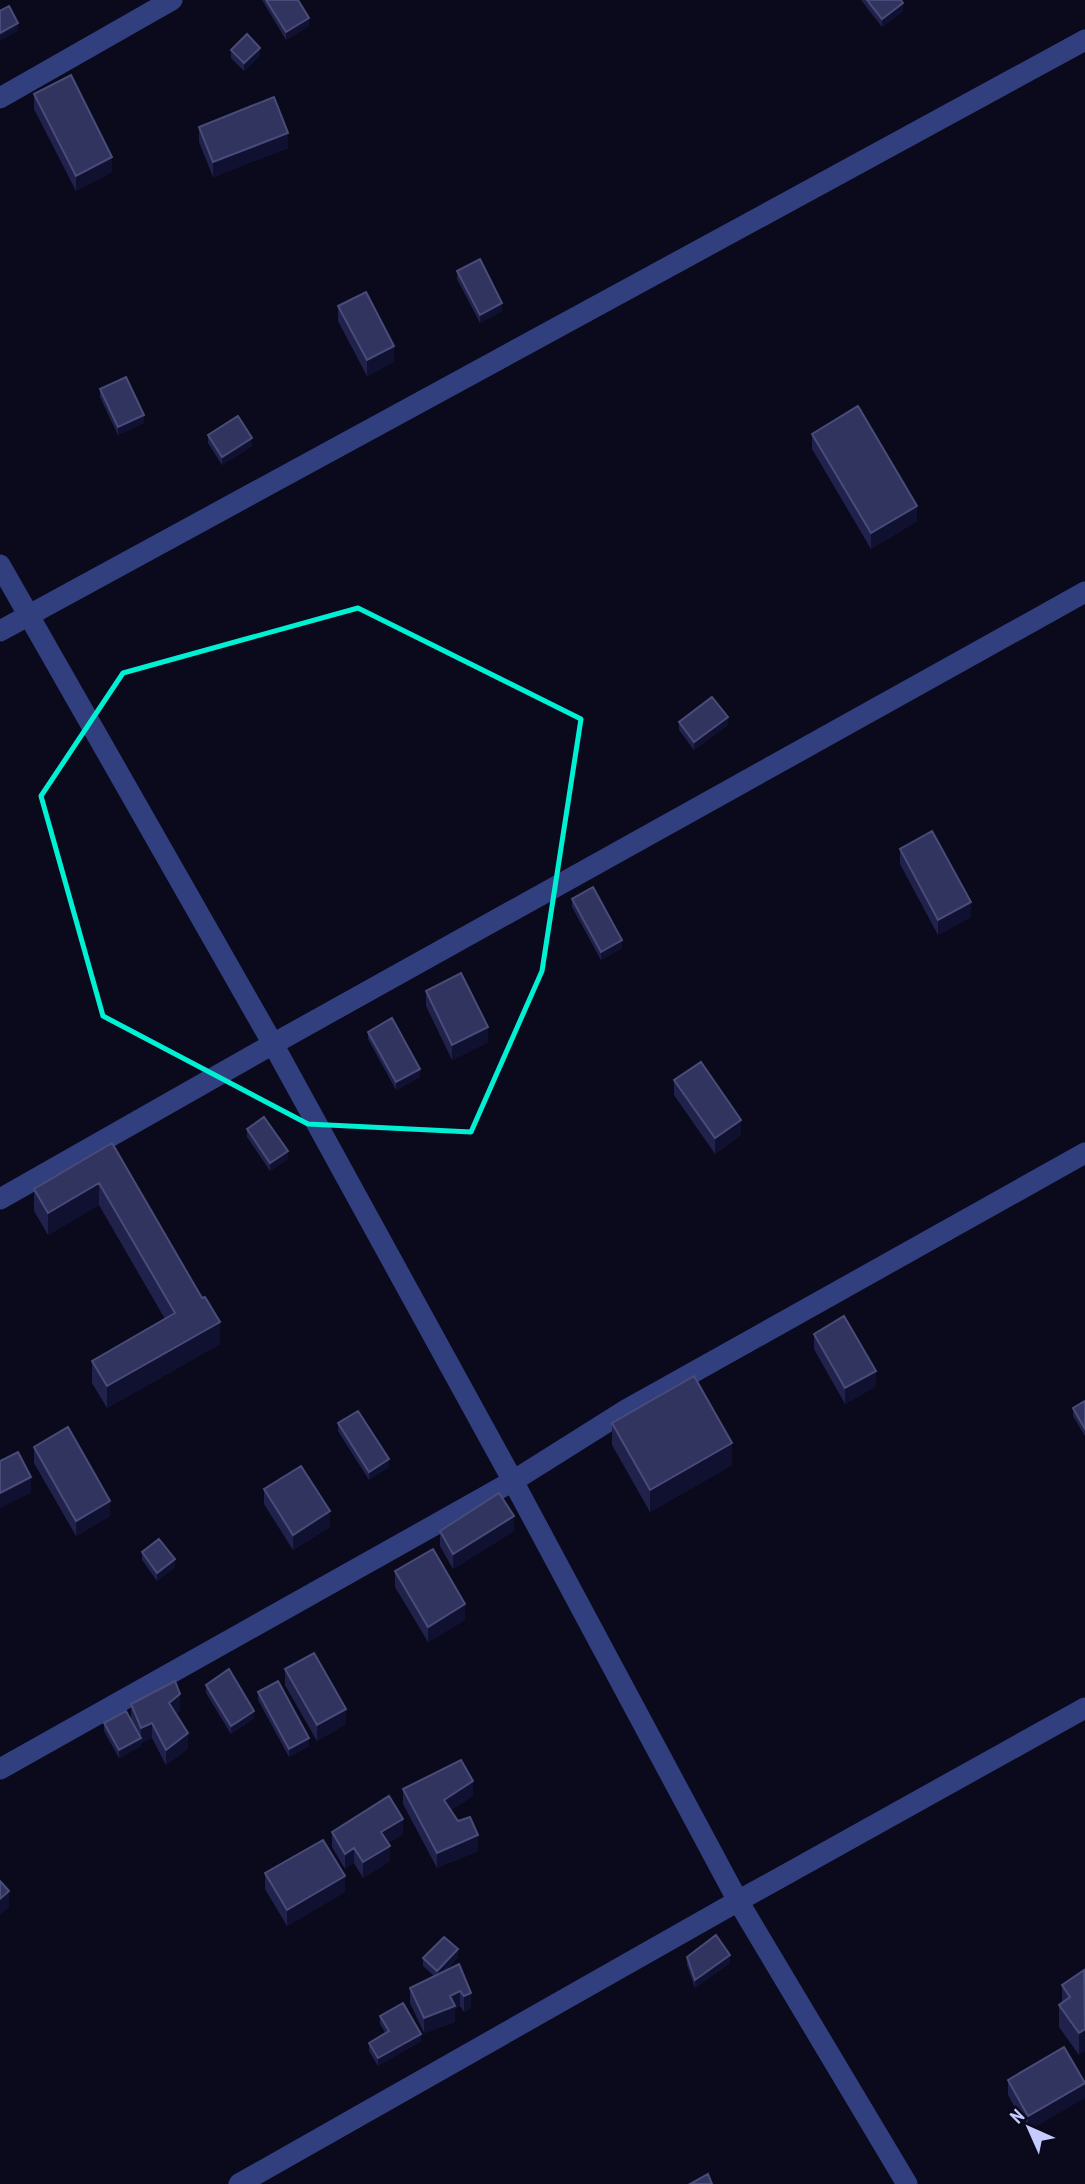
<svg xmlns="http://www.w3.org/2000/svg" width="1085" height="2184" viewBox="0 0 1085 2184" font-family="'PT Sans Narrow',sans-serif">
  <rect width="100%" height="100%" fill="#0a0a1c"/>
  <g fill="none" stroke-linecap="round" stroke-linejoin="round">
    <path stroke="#313f7f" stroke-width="21" d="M0 98 172 0
      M0 565 273 1044 513 1481 738 1901 907 2184
      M0 631 1085 40
      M0 1199 273 1044 1085 592
      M0 1769 513 1481 626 1410 1085 1153
      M239 2184 738 1901 1085 1708"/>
  </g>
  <path fill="#20224c" d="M262 0H298L309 26 286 40Z
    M861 0H901L903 11 882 27Z
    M231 50 260 55 244 71 231 58Z
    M34 94 112 172 76 191 34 109Z
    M199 127 288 148 213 177 199 142Z
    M457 271 502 311 480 323 457 279Z
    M338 306 394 362 367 376 338 321Z
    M100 389 144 423 118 435 100 397Z
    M812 434 917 521 871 549 812 449Z
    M208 435 252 446 222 465 208 443Z
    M679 722 728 725 694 750 679 730Z
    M900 849 971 917 938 935 900 864Z
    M572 899 622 948 601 960 572 907Z
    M426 991 488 1042 452 1060 426 1006Z
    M368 1032 420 1077 396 1090 368 1039Z
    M674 1080 741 1135 715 1154 674 1095Z
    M247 1129 288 1159 270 1171 247 1137Z
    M112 1143 220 1344 107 1408 92 1383V1361L165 1319 99 1205 48 1235 34 1211V1189Z
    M814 1334 876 1386 845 1404 814 1349Z
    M1085 1401V1436L1073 1416V1408Z
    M338 1423 389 1467 369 1480 338 1431Z
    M612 1423 732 1465 650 1512 612 1445Z
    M34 1447 110 1516 76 1536 34 1463Z
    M264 1489 330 1527 293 1550 264 1504Z
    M440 1531H514L453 1569 440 1546Z
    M142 1552 175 1567 157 1581 142 1560Z
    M395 1571 465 1620 428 1642 395 1587Z
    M285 1669 346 1724 317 1741 285 1685Z
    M206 1685 254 1718 231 1734 206 1693Z
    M258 1692 309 1746 289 1757 258 1700Z
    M131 1704 180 1710 176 1714 188 1749 166 1765 152 1738 141 1743V1742V1746L119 1758 104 1731V1723L131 1720Z
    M403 1789 473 1796 451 1810 478 1851 437 1868 403 1804Z
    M332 1832 403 1834 388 1843 390 1861 363 1878 354 1863 345 1869 332 1847Z
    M265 1873 345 1892 287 1926 265 1889Z
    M458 1957 445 1971 459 1964 471 2008 464 2012 460 2006 455 2009V2022L424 2033 410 2003V1988L434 1976 423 1966V1958Z
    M687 1957 730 1963 695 1988 687 1965Z
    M1085 1971 1079 2055 1059 2027V2005L1062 2003V1985Z
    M380 2016 421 2041 378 2066 369 2051V2043L386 2034 380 2024Z
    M1008 2080 1085 2082 1028 2131 1008 2095Z"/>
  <path fill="#101131" d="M903 3V11L882 27V19Z
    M309 18V26L286 40V32Z
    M18 23V31L0 41V33Z
    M260 48V55L244 71V63Z
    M288 133V148L213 177V162Z
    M112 157V172L76 191V176Z
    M502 303V311L480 323V315Z
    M394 346V362L367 376V360Z
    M144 415V423L118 435V427Z
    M252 438V446L222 465V457Z
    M917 506V521L871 549V533Z
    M728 717V725L694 750V742Z
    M971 902V917L938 935V920Z
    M622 940V948L601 960V952Z
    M488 1027V1042L452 1060V1045Z
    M420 1069V1077L396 1090V1082Z
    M741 1120V1135L715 1154V1138Z
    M288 1151V1159L270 1171V1163Z
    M99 1183V1205L48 1235V1213Z
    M220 1322V1344L107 1408V1386Z
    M876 1371V1386L845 1404V1388Z
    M732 1443V1465L650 1512V1490Z
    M389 1459V1467L369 1480V1472Z
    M31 1477V1493L0 1508V1493Z
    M110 1501V1516L76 1536V1521Z
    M330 1511V1527L293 1550V1535Z
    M514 1516V1531L453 1569V1554Z
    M175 1559V1567L157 1581V1573Z
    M465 1604V1620L428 1642V1627Z
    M180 1694V1710L169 1719V1703Z
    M346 1709V1724L317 1741V1725Z
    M254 1711V1718L231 1734V1726Z
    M152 1723V1738L141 1743V1728Z
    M188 1733V1749L166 1765V1750Z
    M141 1738V1746L119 1758V1750Z
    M309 1738V1746L289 1757V1749Z
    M473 1781V1796L444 1815V1800Z
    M403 1819V1834L381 1847V1832Z
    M478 1835V1851L437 1868V1853Z
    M390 1846V1861L363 1878V1862Z
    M354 1848V1863L345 1869V1854Z
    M345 1876V1892L287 1926V1910Z
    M9 1891V1907L0 1915V1899Z
    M458 1949V1957L437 1978V1971Z
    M730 1955V1963L695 1988V1980Z
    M460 1991V2006L455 2009V2022L424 2033V2018L450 1996Z
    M471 1993V2008L464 2012V1996Z
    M1085 2029V2051L1079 2055V2033Z
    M421 2034V2041L378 2066V2058Z
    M1085 2083V2098L1028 2131V2116Z"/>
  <path fill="#323460" stroke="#494c79" stroke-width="2" d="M266 0H298L309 18 286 32Z
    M867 0H901L903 3 882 19Z
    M9 6 18 23 0 33V11Z
    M247 34 260 48 244 63 231 50Z
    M71 75 112 157 76 176 34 94Z
    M274 97 288 133 213 162 199 127Z
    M480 259 502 303 480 315 457 271Z
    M366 292 394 346 367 360 338 306Z
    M126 377 144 415 118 427 100 389Z
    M858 406 917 506 871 533 812 434Z
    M238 416 252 438 222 457 208 435Z
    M712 697 728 717 694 742 679 722Z
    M932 831 971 902 938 920 900 849Z
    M593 887 622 940 601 952 572 899Z
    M461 973 488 1027 452 1045 426 991Z
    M392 1018 420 1069 396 1082 368 1032Z
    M701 1062 741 1120 715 1138 674 1080Z
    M264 1117 288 1151 270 1163 247 1129Z
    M112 1143 202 1298 205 1297 220 1322 107 1386 92 1361 175 1313 99 1183 48 1213 34 1189Z
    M844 1316 876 1371 845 1388 814 1334Z
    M694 1376 732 1443 650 1490 612 1423Z
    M1085 1401V1429L1073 1408Z
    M358 1411 389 1459 369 1472 338 1423Z
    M68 1427 110 1501 76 1521 34 1447Z
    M18 1452 31 1477 0 1493V1461Z
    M301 1466 330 1511 293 1535 264 1489Z
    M499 1493 514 1516 453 1554 440 1531Z
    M159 1539 175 1559 157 1573 142 1552Z
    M433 1549 465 1604 428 1627 395 1571Z
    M314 1653 346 1709 317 1725 285 1669Z
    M229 1669 254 1711 231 1726 206 1685Z
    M175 1681 180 1694 169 1703 188 1733 166 1750 152 1723 141 1728 131 1704Z
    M278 1681 309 1738 289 1749 258 1692Z
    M126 1711 141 1738 119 1750 104 1723Z
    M461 1760 473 1781 444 1800 458 1821 470 1817 478 1835 437 1853 403 1789Z
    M389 1796 403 1819 381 1832 390 1846 363 1862 354 1848 345 1854 332 1832Z
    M323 1840 345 1876 287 1910 265 1873Z
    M0 1881 9 1891 0 1899Z
    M716 1935 730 1955 695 1980 687 1957Z
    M444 1937 458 1949 437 1971 423 1958Z
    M459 1964 471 1993 464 1996 460 1991 450 1996 455 2006 424 2018 410 1988Z
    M1084 1970 1085 2029 1079 2033 1059 2005 1070 1997 1062 1985Z
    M403 2003 421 2034 378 2058 369 2043 389 2031 380 2016Z
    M1064 2047 1085 2083 1028 2116 1008 2080Z
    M708 2174 712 2184H690Z"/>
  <path fill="none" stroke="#00f0d3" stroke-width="5" stroke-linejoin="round" d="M358 608 581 719 542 971 471 1132 308 1124 103 1016 41 796 123 673Z"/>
  <g transform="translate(1029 2128) rotate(315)" stroke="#0a0a1c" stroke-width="5" paint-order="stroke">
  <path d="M0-5L12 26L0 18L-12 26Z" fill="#c5cbff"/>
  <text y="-10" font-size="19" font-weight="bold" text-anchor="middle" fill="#c5cbff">N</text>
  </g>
</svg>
